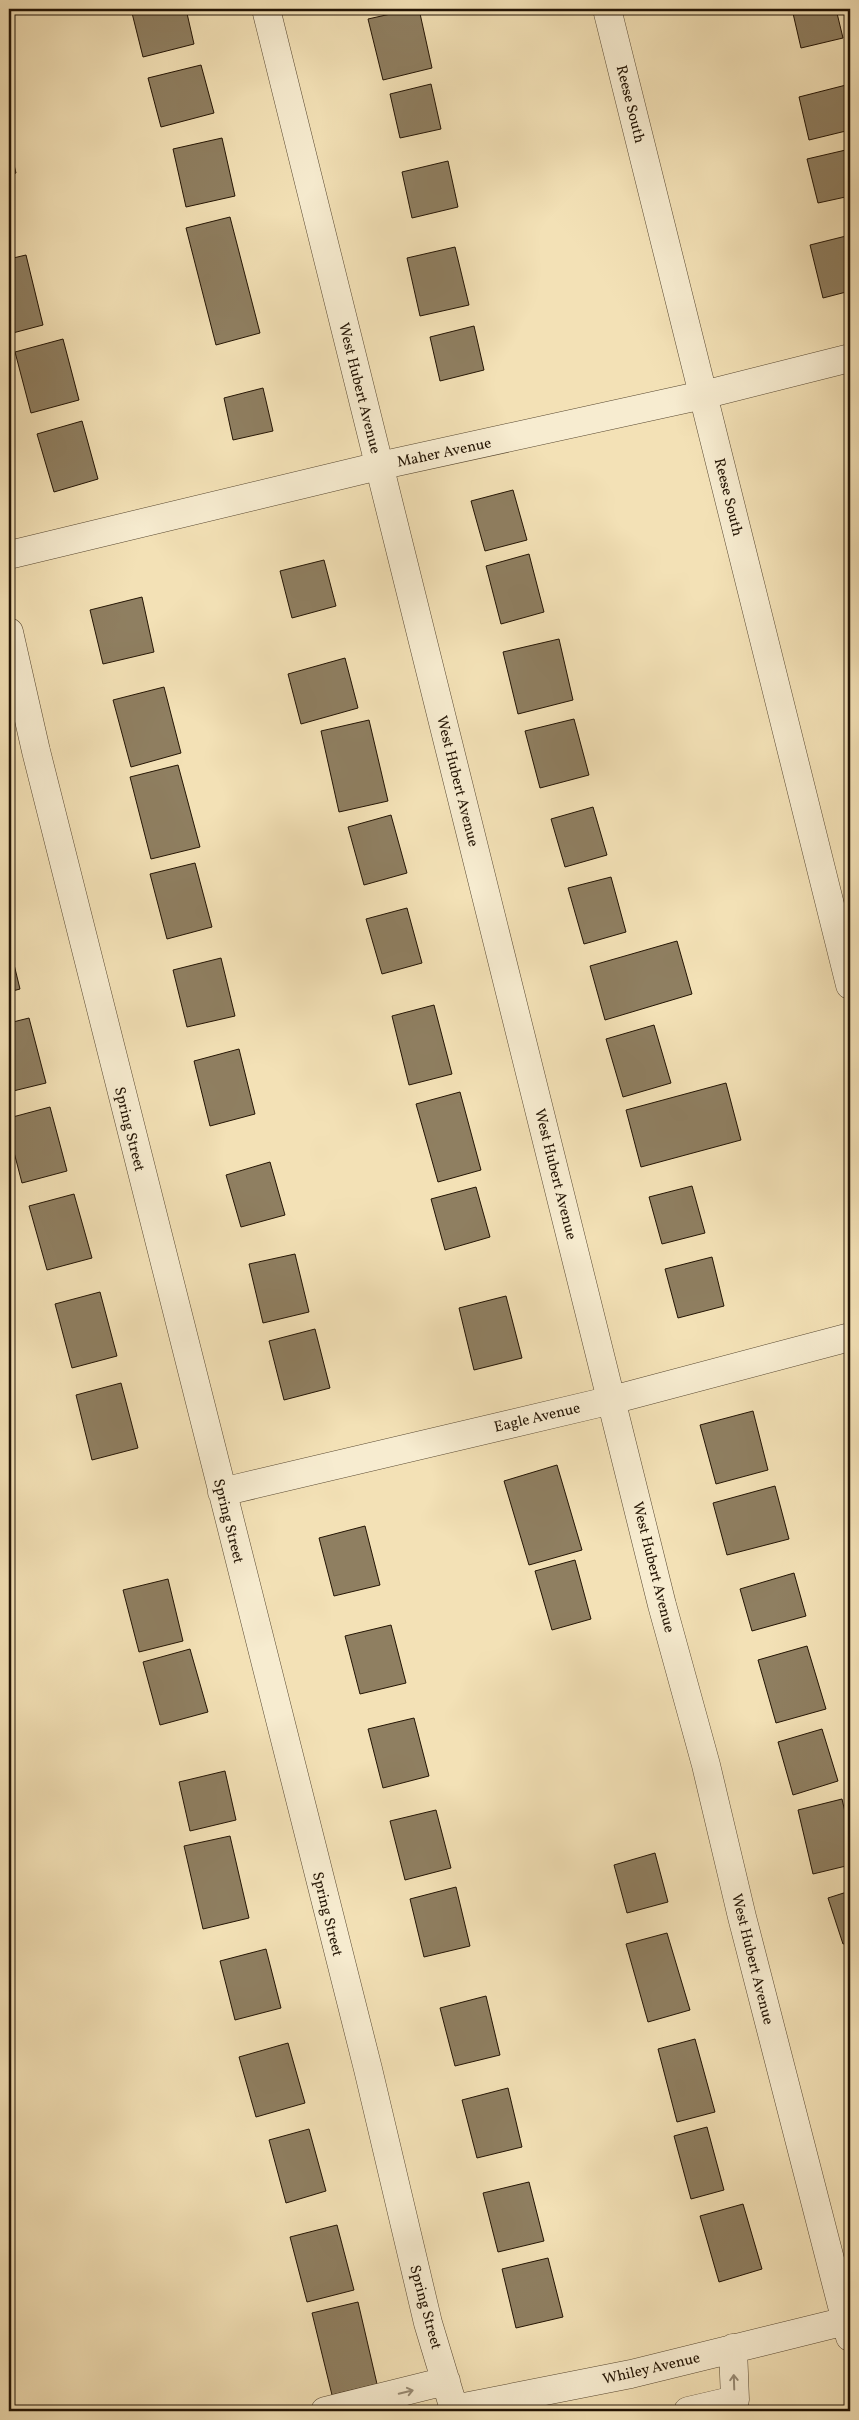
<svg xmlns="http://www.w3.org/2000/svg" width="859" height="2420" viewBox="0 0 859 2420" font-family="Vollkorn,serif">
  <rect width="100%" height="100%" fill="#f3e1b6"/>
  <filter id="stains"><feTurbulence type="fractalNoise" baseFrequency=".004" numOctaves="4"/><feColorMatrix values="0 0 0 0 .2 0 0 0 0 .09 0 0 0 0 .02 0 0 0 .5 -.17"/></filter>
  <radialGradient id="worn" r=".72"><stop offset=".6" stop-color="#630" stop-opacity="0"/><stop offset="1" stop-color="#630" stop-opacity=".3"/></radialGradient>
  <path fill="#8f7f61" stroke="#231404" d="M131 9H186L194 44 143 57Z
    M413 9H419L432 68 383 80 368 19Z
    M792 9H836L843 38 801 48Z
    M201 65 214 113 161 127 148 78Z
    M431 84 441 129 400 138 390 94Z
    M850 84V130L809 140 799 97Z
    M222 138 235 196 186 207 173 149Z
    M9 145 16 173 9 175Z
    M850 149V196L818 203 807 159Z
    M448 161 458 207 412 218 402 172Z
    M230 217 260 333 216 345 186 228Z
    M850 235V291L823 298 810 245Z
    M455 247 469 305 420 316 407 258Z
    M26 255 43 325 9 334V259Z
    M474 326 484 370 440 381 430 337Z
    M63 339 79 400 31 413 15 352Z
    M263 388 273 431 233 440 224 398Z
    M82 421 98 479 54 492 37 434Z
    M513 490 527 540 485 551 471 501Z
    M529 554 544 612 501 624 486 566Z
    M324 560 336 606 292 618 280 571Z
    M142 597 154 652 103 664 90 610Z
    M559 639 573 700 518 714 503 652Z
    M345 658 358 708 301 724 288 674Z
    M164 687 181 753 131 767 113 700Z
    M574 719 589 775 540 788 525 731Z
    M369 720 388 801 339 812 321 731Z
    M178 765 200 847 151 859 130 777Z
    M593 807 607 855 565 867 551 819Z
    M391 815 407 873 364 885 348 827Z
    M195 863 212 927 167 939 150 874Z
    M611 877 626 932 584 944 568 888Z
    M407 908 422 963 382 974 366 919Z
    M677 941 692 994 605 1020 590 966Z
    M9 944 20 989 9 992Z
    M221 958 235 1016 187 1027 173 970Z
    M434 1005 452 1074 409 1085 392 1016Z
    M29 1018 46 1083 9 1092V1023Z
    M654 1025 671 1083 623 1097 606 1039Z
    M239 1049 255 1114 210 1126 194 1061Z
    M726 1083 741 1140 641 1167 626 1110Z
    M460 1092 481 1170 438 1182 416 1104Z
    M50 1107 67 1171 22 1183 9 1133V1118Z
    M270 1162 285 1215 241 1227 226 1175Z
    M692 1186 705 1233 662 1244 649 1197Z
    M476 1187 490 1237 445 1250 431 1199Z
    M74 1194 92 1258 47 1270 29 1206Z
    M295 1254 309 1312 263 1323 249 1264Z
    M712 1257 724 1306 678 1318 665 1269Z
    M100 1292 117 1356 72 1368 55 1304Z
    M506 1296 522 1358 474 1370 459 1308Z
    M315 1329 330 1388 284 1400 269 1341Z
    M121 1383 138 1448 92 1460 76 1395Z
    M753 1411 768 1470 716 1484 700 1425Z
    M557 1465 582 1550 529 1565 504 1481Z
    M775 1486 789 1539 727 1555 713 1503Z
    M365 1526 380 1585 334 1596 319 1538Z
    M575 1560 591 1619 552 1630 535 1571Z
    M794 1573 806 1616 752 1631 740 1589Z
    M168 1579 183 1641 139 1652 123 1590Z
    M391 1625 406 1683 360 1694 345 1636Z
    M807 1646 826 1709 776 1723 758 1660Z
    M190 1649 208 1712 160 1725 143 1662Z
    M414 1718 429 1776 383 1788 368 1729Z
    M822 1729 838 1781 793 1795 778 1742Z
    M225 1771 236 1820 190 1831 179 1782Z
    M842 1799 850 1834V1865L813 1874 798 1810Z
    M436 1810 451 1868 405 1880 390 1821Z
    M230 1836 249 1918 203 1929 184 1846Z
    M655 1853 668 1902 627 1913 614 1865Z
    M456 1887 470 1946 424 1957 410 1899Z
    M850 1891V1942L843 1944 828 1898Z
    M667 1933 690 2010 648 2022 626 1944Z
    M266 1949 281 2008 235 2020 220 1961Z
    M486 1996 500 2055 455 2066 440 2008Z
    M695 2039 715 2112 677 2122 658 2049Z
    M288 2043 305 2103 256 2117 239 2057Z
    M508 2088 522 2147 477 2158 462 2100Z
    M707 2127 724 2190 691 2199 674 2136Z
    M309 2129 326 2191 286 2203 269 2140Z
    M529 2182 544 2241 498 2252 483 2193Z
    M743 2204 762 2269 719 2282 700 2216Z
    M337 2225 354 2290 307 2302 290 2237Z
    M548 2258 563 2317 516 2328 502 2269Z
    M358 2302 377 2384 332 2395 312 2313Z"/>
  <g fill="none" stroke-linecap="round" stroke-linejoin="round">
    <defs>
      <path id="minor" d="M266 9 662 1605 706 1765 742 1917 850 2337
        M607 9 850 985
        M9 555 379 466 703 395 850 358
        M9 632 36 751 368 2069 428 2323 454 2409 631 2374 846 2321
        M222 1492 612 1400 850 1337
        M325 2411 446 2381
        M688 2411 735 2400 733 2348"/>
    </defs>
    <use href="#minor" stroke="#574730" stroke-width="29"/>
    <use href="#minor" stroke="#f7ecd0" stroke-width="28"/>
  </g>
  <defs><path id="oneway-shaft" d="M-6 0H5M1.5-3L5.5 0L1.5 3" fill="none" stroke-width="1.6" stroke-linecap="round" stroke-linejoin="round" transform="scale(1.25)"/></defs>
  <g stroke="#988b74">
    <use href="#oneway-shaft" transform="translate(734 2382) rotate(-92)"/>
    <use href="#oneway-shaft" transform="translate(406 2392) rotate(-14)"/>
  </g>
  <g text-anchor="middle" stroke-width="4.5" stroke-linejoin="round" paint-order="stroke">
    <g font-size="15" fill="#231404" stroke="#f7ecd0">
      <text transform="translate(631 104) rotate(76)" y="5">Reese South</text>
      <text transform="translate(360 388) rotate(76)" y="5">West Hubert Avenue</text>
      <text transform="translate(444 452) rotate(-12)" y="5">Maher Avenue</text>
      <text transform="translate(729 497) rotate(76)" y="5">Reese South</text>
      <text transform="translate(458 781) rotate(76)" y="5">West Hubert Avenue</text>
      <text transform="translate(130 1129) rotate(76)" y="5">Spring Street</text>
      <text transform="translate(556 1174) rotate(76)" y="5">West Hubert Avenue</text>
      <text transform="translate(537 1417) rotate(-13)" y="5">Eagle Avenue</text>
      <text transform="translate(229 1521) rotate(76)" y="5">Spring Street</text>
      <text transform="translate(654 1567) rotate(76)" y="5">West Hubert Avenue</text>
      <text transform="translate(328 1914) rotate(76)" y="5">Spring Street</text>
      <text transform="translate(753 1959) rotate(76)" y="5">West Hubert Avenue</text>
      <text transform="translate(426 2307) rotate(75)" y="5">Spring Street</text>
      <text transform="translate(651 2368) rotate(-13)" y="5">Whiley Avenue</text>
    </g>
  </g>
  <rect width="859" height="2420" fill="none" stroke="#f3e1b6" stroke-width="30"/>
  <rect x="10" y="10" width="839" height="2400" fill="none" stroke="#231404" stroke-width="2.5"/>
  <rect x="15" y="15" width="829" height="2390" fill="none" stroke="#231404"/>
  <rect width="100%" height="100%" filter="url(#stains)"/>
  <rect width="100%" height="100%" fill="url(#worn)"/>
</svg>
